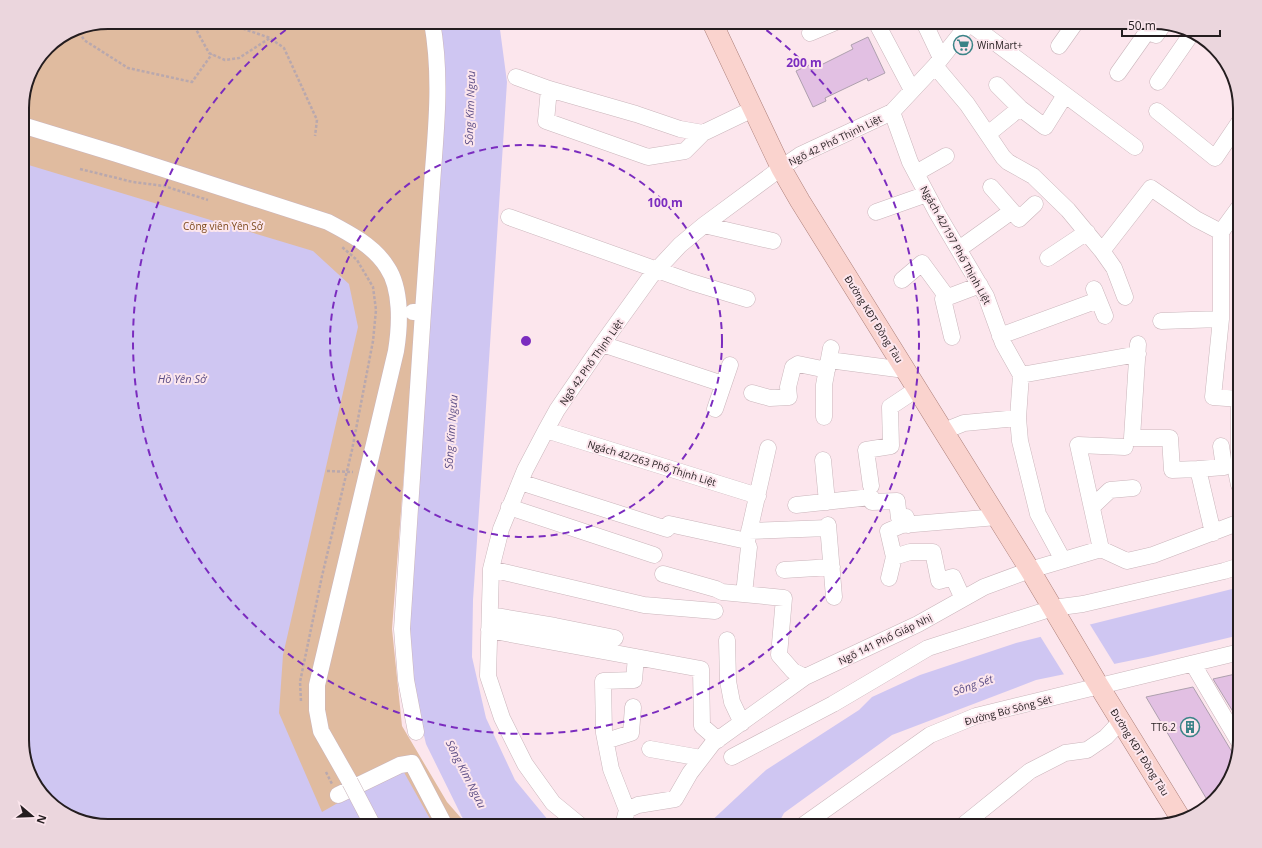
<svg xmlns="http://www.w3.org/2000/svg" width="1262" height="848" viewBox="0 0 1262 848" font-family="'Open Sans',sans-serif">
  <rect width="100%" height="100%" fill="#fce6ed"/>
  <path fill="#e0bb9f" d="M108 22H426L434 80 392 629 402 726 447 802 468 826H108L60 811 33 783 22 745V103L29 75 47 47 75 28Z"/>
  <path fill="#cfc6f2" d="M436 22H499L507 82 485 422 473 600 472 657 486 718 515 780 553 826H470L462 817 426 744 412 685 408 647Z
    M22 163 313 251 349 284 358 327 283 655 279 713 322 812 401 767 434 826H108L60 811 33 783 22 745Z
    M1240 587V635L1148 657 1036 680 892 735 784 813 777 826H706L766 770 859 710 872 697 920 675 1016 643Z"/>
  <path fill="#fce6ed" d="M1089 623 1115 665 1065 676 1040 636Z"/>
  <path fill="#e2c0e3" stroke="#aea0ae" d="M868 37 885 73 868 81 867 78 825 98 826 101 813 107 796 71 809 65 811 70 853 49 851 45Z
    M1240 673V723L1213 679Z
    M1193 687 1235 757 1225 788 1209 803 1146 697Z"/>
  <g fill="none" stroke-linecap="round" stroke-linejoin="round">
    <defs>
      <path id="minor" d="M876 22 912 90
        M924 22 941 58
        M969 23 1135 147
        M810 33 836 22
        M1059 46 1076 22
        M935 66 967 104 1003 157 1008 162 1033 176 1068 210 1102 251 1114 268 1125 297
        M1118 73 1147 32 1156 35 1163 25
        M516 77 549 89 636 114 680 129 703 133 753 109
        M1158 82 1192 33
        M997 85 1020 108 1045 127 1065 95
        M549 89 546 121 648 157 685 151 703 133
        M1157 111 1215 158 1240 121
        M892 112 910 162 937 213 986 296 1003 343 1021 375 1018 418 1020 441 1038 514 1063 560
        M22 125 117 154 328 222C349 233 374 246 387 267 402 289 400 326 396 351L317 685V710L321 731 350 782
        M988 134 1020 108
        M916 173 946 156
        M991 187 1019 219 1035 204
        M876 212 927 194
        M509 217 691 282 747 299
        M704 225 773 241
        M1221 232V319L1213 397 1240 399
        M1221 232 1240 206
        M959 249 1012 211
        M1102 251 1151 188 1196 219 1221 232
        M1048 258 1087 232
        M902 280 922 263 947 297
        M1094 289 1105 316
        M413 312H423C426 265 430 217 433 170 437 121 441 71 432 22
        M1161 321 1221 319
        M1000 336 1098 300
        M952 337 943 299 980 285
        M602 344 723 384
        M1138 344 1132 438H1170L1172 470 1198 469
        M829 360 905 370
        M1021 375 1138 354
        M752 393 770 398 789 397 788 387 793 367 798 364 827 370
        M1239 399V465L1235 466 1239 485
        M715 409 730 365
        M824 417V385L831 348
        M546 430 758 496
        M944 431 964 423 1018 418
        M823 460 827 502
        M520 482 667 529
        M871 486 866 450 891 446 890 407 917 389
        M796 505 871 497 872 502 897 501 899 518 906 517 908 525
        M509 507 654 555
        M1092 507 1110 490 1133 488
        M669 524 747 541 768 448
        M828 525 834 597
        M749 531 828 528
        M1213 533 1198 469 1224 467 1221 446
        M1101 549 1078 445 1125 447
        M894 557 910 552H933L939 581 953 577 963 599
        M491 569 644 605 715 611
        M784 570 832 567
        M663 574 716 589 722 592 784 598 779 655 793 671 805 677
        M889 578 894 557 888 531 902 525 997 517
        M744 594 749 547
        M490 615 555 626 615 638
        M489 630 701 669 702 726 718 740
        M727 640 728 681 732 702 742 723
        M1193 664 1239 742
        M416 732 406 680 402 629 423 312
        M606 741 631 733 633 707
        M650 749 701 758
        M732 757 833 704 928 648 1053 608 1083 604 1224 571 1240 566
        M338 795 400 765 412 763 445 826
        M627 810 611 769 604 733 603 681 634 680 636 657
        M581 826 553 803 525 764 502 718 488 676 491 569 501 529 525 470 546 430 557 410 602 344 651 276 680 245 704 225 781 168 800 155 892 112 935 66 970 22
        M623 826 627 810 638 805 675 799 690 773 713 743 805 677 918 624 984 587 1030 570 1101 549 1127 561 1153 555 1240 522
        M802 826 930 735 976 716 1240 652
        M962 826 1030 771 1065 753 1087 750 1106 737 1121 721"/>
      <path id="major" d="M712 22 781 168 800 201 1030 570 1099 686 1181 819"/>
    </defs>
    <use href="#minor" stroke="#cab5bb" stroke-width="17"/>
    <use href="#major" stroke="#ad807b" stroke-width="21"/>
    <path stroke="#b9a8ad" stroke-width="2.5" stroke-dasharray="3 2" stroke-linecap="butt" d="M192 22 209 53 225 60 239 58 270 38
      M224 22 270 38 284 48 317 120 315 136
      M77 28 84 40 128 68 192 82 212 54
      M80 169 133 182 164 186 208 200
      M327 471 353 472
      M301 701 300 682 322 576 352 450 373 341 376 310 373 287 357 260 342 247
      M326 772 332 784"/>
    <use href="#minor" stroke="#fff" stroke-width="16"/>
    <use href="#major" stroke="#fad3ce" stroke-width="20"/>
    <defs>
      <path id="minor-bridge" d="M350 782 373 826"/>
    </defs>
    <use href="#minor-bridge" stroke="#cab5bb" stroke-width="17" stroke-linecap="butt"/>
    <use href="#minor-bridge" stroke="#fff" stroke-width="16"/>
  </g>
  <g fill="none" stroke="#7b2cbf" stroke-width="2" stroke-dasharray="7 5">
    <circle cx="526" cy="341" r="196"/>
    <path d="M757 23A393 393 0 1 1 295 23"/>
  </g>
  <defs>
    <symbol id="supermarket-ring" viewBox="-11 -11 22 22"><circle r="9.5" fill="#fce6ed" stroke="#3a8387" stroke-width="1.5"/><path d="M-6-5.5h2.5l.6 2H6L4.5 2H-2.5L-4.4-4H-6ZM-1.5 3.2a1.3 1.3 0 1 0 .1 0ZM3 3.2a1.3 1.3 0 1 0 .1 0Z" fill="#3a8387"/></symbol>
    <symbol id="building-ring" viewBox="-11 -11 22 22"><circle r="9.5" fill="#fce6ed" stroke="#3a8387" stroke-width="1.5"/><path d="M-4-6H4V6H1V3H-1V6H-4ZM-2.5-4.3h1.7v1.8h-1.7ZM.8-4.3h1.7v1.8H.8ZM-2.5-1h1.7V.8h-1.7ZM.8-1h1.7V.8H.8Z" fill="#3a8387"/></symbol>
  </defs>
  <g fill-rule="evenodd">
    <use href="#supermarket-ring" x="952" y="34" width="22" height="22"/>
    <use href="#building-ring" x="1179" y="716" width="22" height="22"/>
  </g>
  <g text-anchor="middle" stroke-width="4" stroke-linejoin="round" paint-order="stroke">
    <g font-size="10" fill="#241d1f" stroke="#fce6ed" text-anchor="start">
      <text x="977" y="49">WinMart+</text>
      <text x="1176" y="731" text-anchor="end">TT6.2</text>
    </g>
    <g font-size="10" fill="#241d1f" stroke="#fce6ed">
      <text transform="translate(835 140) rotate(-26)" y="4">Ngõ 42 Phố Thịnh Liệt</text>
      <text transform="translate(956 245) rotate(61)" y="4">Ngách 42/197 Phố Thịnh Liệt</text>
      <text transform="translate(874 319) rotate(58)" y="4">Đường KĐT Đồng Tàu</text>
      <text transform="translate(591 362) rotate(-55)" y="4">Ngõ 42 Phố Thịnh Liệt</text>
      <text transform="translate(652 463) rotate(17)" y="4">Ngách 42/263 Phố Thịnh Liệt</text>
      <text transform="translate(885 639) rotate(-26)" y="4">Ngõ 141 Phố Giáp Nhị</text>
      <text transform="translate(1008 710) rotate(-15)" y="4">Đường Bờ Sông Sét</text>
      <text transform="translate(1140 752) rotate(58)" y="4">Đường KĐT Đồng Tàu</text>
    </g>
    <g font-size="10" fill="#7c491b" stroke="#fce6ed">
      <text x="223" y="230">Công viên Yên Sở</text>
    </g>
    <g font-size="11" font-style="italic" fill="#5b4d85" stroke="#fce6ed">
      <text transform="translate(470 108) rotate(-88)" y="4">Sông Kim Ngưu</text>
      <text x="182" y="383">Hồ Yên Sở</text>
      <text transform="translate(451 432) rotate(-86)" y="4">Sông Kim Ngưu</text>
      <text transform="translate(973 685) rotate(-19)" y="4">Sông Sét</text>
      <text transform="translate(466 774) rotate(63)" y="4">Sông Kim Ngưu</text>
    </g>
  </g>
  <path d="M0 0H1262V848H0ZM108 29H1154A79 79 0 0 1 1233 108V740A79 79 0 0 1 1154 819H108A79 79 0 0 1 29 740V108A79 79 0 0 1 108 29Z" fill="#ebd6dd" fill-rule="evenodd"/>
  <path fill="none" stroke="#241d1f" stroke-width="2" d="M108 29H1154A79 79 0 0 1 1233 108V740A79 79 0 0 1 1154 819H108A79 79 0 0 1 29 740V108A79 79 0 0 1 108 29Z"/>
  <circle cx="526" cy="341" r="6" fill="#7b2cbf" stroke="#fce6ed" stroke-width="2"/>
  <g font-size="12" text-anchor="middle" font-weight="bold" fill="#7b2cbf" stroke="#fce6ed" stroke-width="4" stroke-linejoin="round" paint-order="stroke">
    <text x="804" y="67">200 m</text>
    <text x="665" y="207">100 m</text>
  </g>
  <g transform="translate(32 816) rotate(109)" stroke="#fce6ed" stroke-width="3" paint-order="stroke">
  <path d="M0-3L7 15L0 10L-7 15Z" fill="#241d1f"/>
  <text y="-6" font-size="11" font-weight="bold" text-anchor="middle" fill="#241d1f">N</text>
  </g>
  <path d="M1122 30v6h98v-6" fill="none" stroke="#241d1f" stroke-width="2"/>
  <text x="1128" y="30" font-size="12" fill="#241d1f" stroke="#fce6ed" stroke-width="3" paint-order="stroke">50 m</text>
</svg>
